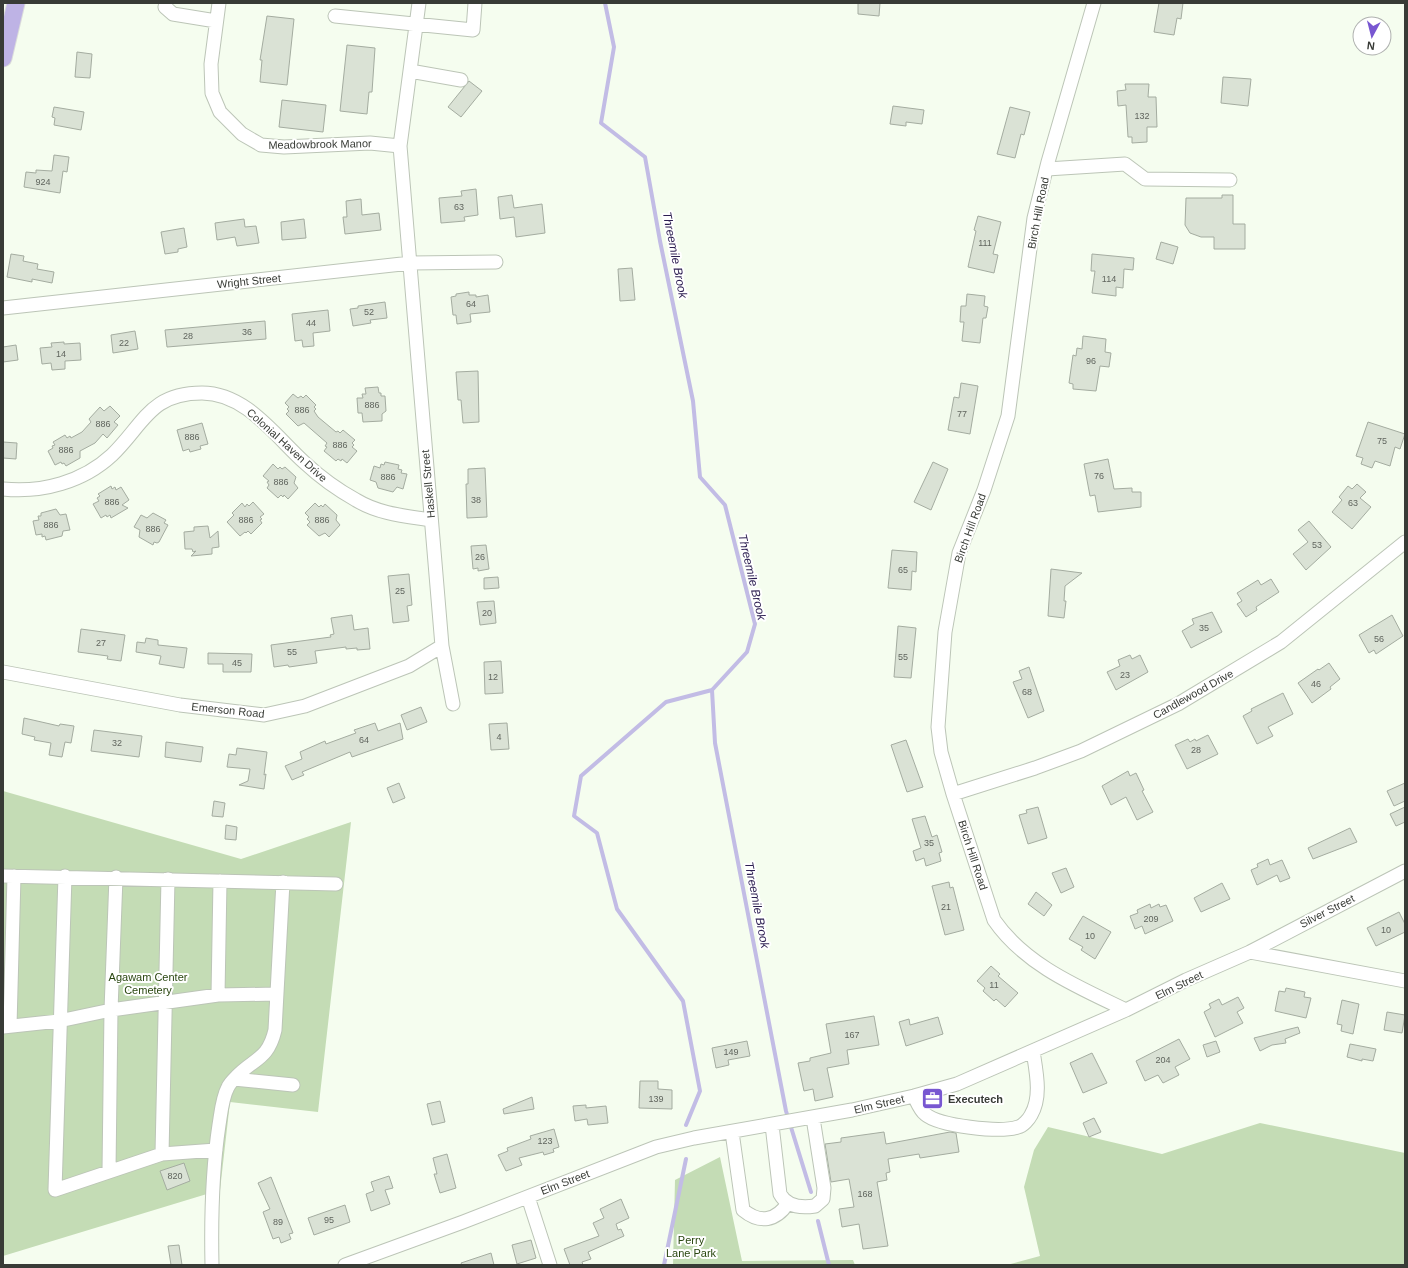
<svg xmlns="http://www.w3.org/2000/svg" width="1408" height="1268" viewBox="0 0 1408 1268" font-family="Helvetica,sans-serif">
  <rect width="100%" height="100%" fill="#f5fdef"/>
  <path fill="#c4dcb5" d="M3 791 241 859 351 822 318 1112 230 1102 220 1190 3 1256Z
    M1260 1123 1405 1153V1265H1007L1040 1256 1024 1187 1034 1150 1048 1127 1162 1154Z
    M720 1157 742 1261 853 1260 855 1265H673L675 1180Z"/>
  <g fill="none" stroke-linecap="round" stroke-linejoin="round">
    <path stroke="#c2bce5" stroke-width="4" d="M605 3 614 47 601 123 645 157 660 241 693 401 700 477 725 505 755 624 747 652 712 690 715 743 786 1111 811 1192
      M686 1125 700 1091 683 1001 617 909 597 833 574 816 581 776 666 702 712 690
      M818 1221 829 1265
      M664 1265 686 1159"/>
  </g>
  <path fill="#dae2d5" stroke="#a4aca0" d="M858 3H880L879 16 858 14Z
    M1159 3H1183L1181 19 1177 18 1174 35 1154 32Z
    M267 16 294 19 287 85 260 82 262 60H260Z
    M347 45 375 48 372 92H369L367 114 340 111Z
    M77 52 92 54 90 78 75 77Z
    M1223 77 1251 79 1248 106 1221 103Z
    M469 81 482 91 461 117 448 107Z
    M1125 84H1149L1148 97H1156L1157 127H1147V142L1132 143V137H1128L1126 105 1118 106 1117 91 1126 90Z
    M282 100 326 105 323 132 279 127Z
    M893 106 924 110 922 124 906 122V126L890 124Z
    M54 107 84 112 81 130 54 125 55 118 52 117Z
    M1010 107 1030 112 1024 135 1021 134 1015 158 997 154Z
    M54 155 69 157 67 172 63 171 60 193 24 187 26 172 36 173V170L52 171Z
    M476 189 478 215 464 217 465 221 441 223 439 198 462 196 461 191Z
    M512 195 514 208 542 204 545 233 516 237 514 217 500 219 498 197Z
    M1222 195H1233V224H1245V249H1214V237H1201L1190 233 1185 225 1186 198H1222Z
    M361 199 362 215 379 213 381 230 345 234 343 217H347L346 201Z
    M978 216 1001 222 993 254 998 255 994 273 968 267 976 231 974 230Z
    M244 219 245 227 256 226 259 243 237 246 235 237 217 240 215 223Z
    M304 219 306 238 282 240 281 222Z
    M184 228 187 247 178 249V252L165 254 161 232Z
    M1161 242 1178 247 1173 264 1156 259Z
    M11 254 24 256 23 261 38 264 37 269 54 272 52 283 32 279V282L7 277Z
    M1092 254 1134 258 1133 270 1124 269 1123 288 1116 287V296L1092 293 1095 271H1091Z
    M632 268 635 300 620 301 618 269Z
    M469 292V295H476V297L488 295 490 312 470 314 471 322 457 324 456 315H453L451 297 456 296V294Z
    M967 294 985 296 984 306 988 307 986 318H983L980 343 962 341 964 322H960L961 306H966Z
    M385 302 387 318 370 320 371 323 353 326 350 309 358 308V306Z
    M328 310 330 331 313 333 314 346 303 347 302 340 295 341 292 314Z
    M265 321 266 339 167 347 165 330Z
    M135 331 138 349 113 353 111 335Z
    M1083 336 1106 339 1105 352 1111 353 1109 367 1100 366 1096 391 1073 389V384L1069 383 1073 355 1076 356 1077 348 1082 349Z
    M64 342V344L80 343 81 360 65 361V369L52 370 51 363 42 364 40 348 52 347 51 343Z
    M16 345 18 360 3 362V347Z
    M478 371 479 422 463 423 461 400H458L456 372Z
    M961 383 978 386 970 434 948 430 954 397 959 398Z
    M378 387 379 393H381V396H385L386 411 382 414V421L363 422 362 413H358L357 398H363L362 394H366L365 388Z
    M293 394 298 398 301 396 303 398 306 395 316 405 314 407 316 409 314 411 318 417 336 432 338 431 340 433 343 430 355 440 352 443 354 445 352 447 357 451 347 463 342 459 341 461 338 459 336 461 324 451 327 447 325 446 327 443 304 423 298 426 286 414 289 411 287 409 289 407 285 403Z
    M110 406 120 416 114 422 118 425 107 438 103 434 95 443 80 451V458L66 466 64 463 62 464 61 462 55 465 48 451 53 448 52 446 55 445 53 442 65 435 67 438 70 436 71 438 82 432 91 422 89 419 100 407 104 411Z
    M1368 422 1405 434 1400 449 1395 447 1390 466 1375 461 1372 468 1361 464 1363 458 1356 456Z
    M202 423 208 444 200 446 201 449 190 452 189 449 183 451 177 430Z
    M3 442 17 443 16 459 3 458Z
    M1108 459 1114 489 1132 488V492H1141V507L1098 512 1095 495 1090 496 1084 464Z
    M385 462 399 465 398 469 402 470 401 473 407 474 403 489 397 487 393 492 378 488 376 482 370 480 374 466 380 468 381 464 384 465Z
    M933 462 948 469 931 510 914 502Z
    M273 464 278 469 280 467 282 469 285 467 296 477 294 483 298 488 288 499 284 495 283 497 281 495 278 498 267 488 269 485 267 482 269 481 263 476Z
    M485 468 487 517 467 518 466 484H468V469Z
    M1357 484 1366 492 1360 498 1371 507 1352 529 1332 512 1342 500 1339 497 1348 486 1352 489Z
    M111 486 112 489 115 487 116 490 121 487 129 500 122 505 128 508 111 518 110 515 107 517 106 515 101 518 93 504 99 501 97 498 100 496 98 494Z
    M253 502 264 514 260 517 262 519 260 520 262 523 251 534 248 531 246 533 245 532 240 536 227 522 234 515 232 513 242 503 245 507 247 504 249 506Z
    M315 503 319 507 321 505 323 507 325 504 337 515 336 520 340 525 329 537 325 533 319 536 307 525 310 522 307 519 309 517 305 513Z
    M56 509 60 515 66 514 70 530 63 531 62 536 46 540 45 536 42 537V534L36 535 33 521 39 520 38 516H41V513Z
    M153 513 166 520 164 523 168 525 159 542 157 543 154 542 153 545 139 537 140 530 134 527 141 515 147 518Z
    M1309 521 1331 547 1306 570 1293 554 1308 542 1298 530Z
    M208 526 210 538 218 531 219 547 212 548V554L191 556 196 551 193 552 192 549H185L184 532 194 531V527Z
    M486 545 489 569 478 571V568L473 569 471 546Z
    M892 550 917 552 916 572 912 571 911 590 888 588Z
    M1051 569 1082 573 1065 586 1064 601H1066L1064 618 1048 616Z
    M409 574 412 605 407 606 409 621 393 623 388 576Z
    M498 577 499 588 484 589V578Z
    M1271 579 1279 592 1256 607 1257 610 1246 617 1237 604 1242 601 1237 593 1258 580 1261 585Z
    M494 601 496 623 480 625 477 602Z
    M1212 612 1222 632 1191 648 1182 631 1194 624 1192 619Z
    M352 615 354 630 368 628 370 649 357 650V648L346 649V647L315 651 317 663 289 667 288 665 274 667 271 645 331 637 330 635 334 634 331 618Z
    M1392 615 1403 636 1376 654 1374 650 1369 653 1359 635Z
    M898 626 916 628 911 678 894 677Z
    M81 629 125 635 121 661 107 659 108 656 78 652Z
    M146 638 158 640V645L187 648 184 668 159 664 161 656 136 652 137 642 145 643Z
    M208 653 252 654 251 672H223V664H208Z
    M1130 655 1132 659 1140 655 1148 672 1116 690 1107 672 1120 666 1118 660Z
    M501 661 503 693 485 694 484 662Z
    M1329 663 1340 679 1330 687 1331 689 1312 703 1298 683 1318 669 1319 670Z
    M1029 667 1044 711 1028 718 1013 682 1022 679 1019 671Z
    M1283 693 1293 714 1268 727 1273 736 1257 744 1243 716 1252 711 1251 709Z
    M421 707 427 722 407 730 401 715Z
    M24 718 59 726 60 724 74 726 71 743 65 742 62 757 49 755 51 743 34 740 35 737 22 734Z
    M375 723 378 731 400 723 403 739 352 757 350 752 302 772 304 775 292 780 285 766 302 759 300 752 325 741 326 744 356 733 354 730Z
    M507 723 509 749 491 750 489 724Z
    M94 730 142 736 139 757 91 751Z
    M1208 735 1218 754 1187 769 1175 745 1188 739 1190 742 1195 739 1196 741Z
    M906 740 923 787 907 792 891 745Z
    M166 742 203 747 201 762 165 757Z
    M237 748 267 752 264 775 266 774 264 789 239 785 248 781 250 769 227 767 229 754 236 755Z
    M1128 771 1130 776 1136 773 1144 790 1142 791 1153 812 1137 820 1126 797 1111 805 1102 786Z
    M399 783 405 798 393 803 387 788Z
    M1405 783V801L1394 806 1387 791Z
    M214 801 225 803 223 817 212 816Z
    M1038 807 1047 838 1028 844 1019 815 1027 813 1026 810Z
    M1405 807V822L1396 826 1390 814Z
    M925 816 932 837 937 835 942 852 939 853 941 861 926 866 924 858 916 861 913 851 921 848 912 819Z
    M226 825 237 827 236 840 225 839Z
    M1350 828 1357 842 1313 859 1308 848Z
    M1268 859 1270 865 1282 860 1290 878 1280 882 1277 875 1257 885 1251 870 1258 867 1257 864Z
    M1066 868 1074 887 1061 893 1052 873Z
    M949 882 950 888 953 887 964 930 945 935 932 886Z
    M1222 883 1230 899 1201 912 1194 898Z
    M1036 892 1052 905 1044 916 1028 904Z
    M1150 904 1151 908 1159 904 1160 907 1166 905 1173 921 1145 934 1142 926 1135 929 1130 916 1138 913 1137 910Z
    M1399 912 1405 924V932L1376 946 1367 928Z
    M1083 916 1111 932 1095 959 1081 950 1083 947 1069 939Z
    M991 966 1000 974 998 976 1018 993 1005 1007 996 999 994 1001 983 991 985 988 977 981Z
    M1286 988 1305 992 1304 997 1311 998 1306 1018 1275 1011 1279 991 1285 992Z
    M1238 997 1244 1008 1237 1012 1243 1023 1215 1037 1204 1012 1211 1008 1209 1004 1219 999 1222 1005Z
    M1342 1000 1359 1004 1353 1034 1341 1031 1342 1025 1337 1024Z
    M1387 1012 1405 1015 1402 1033 1384 1030Z
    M874 1016 879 1045 847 1050 849 1064 827 1068 833 1097 815 1101 813 1089 804 1091 798 1063 810 1061V1058L831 1053 826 1024Z
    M938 1017 943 1034 906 1046 899 1022 909 1019 910 1025Z
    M1298 1027 1300 1033 1285 1039 1286 1043 1272 1045 1260 1051 1254 1038Z
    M1179 1039 1190 1059 1175 1067 1179 1075 1163 1083 1158 1075 1145 1081 1136 1061Z
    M747 1041 750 1056 728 1060 729 1065 716 1068 712 1048Z
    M1216 1041 1220 1052 1207 1057 1203 1045Z
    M1350 1044 1376 1049 1373 1061 1362 1059V1061L1347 1057Z
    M1092 1053 1107 1083 1083 1093 1070 1063Z
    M640 1081H658V1089L672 1090V1109L639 1108Z
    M532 1097 534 1109 504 1114 503 1109Z
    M440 1101 445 1122 432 1125 427 1104Z
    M586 1105V1108L606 1106 608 1123 588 1125 587 1119 575 1121 573 1106Z
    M1094 1118 1101 1132 1089 1137 1083 1123Z
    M554 1129 559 1147 553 1149 554 1152 544 1155 543 1152 519 1158 522 1165 506 1171 498 1155 508 1151 507 1148 531 1139 530 1136Z
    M884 1132 886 1144 950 1132 956 1133 959 1152 920 1158 919 1154 888 1159 890 1172 886 1173 887 1180 877 1182 888 1246 863 1249 859 1224 842 1227 839 1209 854 1207 849 1179 831 1182 825 1144 841 1142V1138Z
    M447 1154 456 1188 440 1193 434 1174H437L433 1158Z
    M184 1163 190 1181 167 1190 160 1171Z
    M389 1176 393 1188 385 1190 390 1204 371 1211 366 1194 374 1191 371 1182Z
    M271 1177 293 1233 289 1234 291 1239 281 1243 279 1237 273 1239 263 1212 270 1209 258 1183Z
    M621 1199 629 1218 616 1224 618 1230 621 1229 624 1236 588 1252 591 1259 582 1262 583 1265H570L564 1249 599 1236 593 1223 604 1218 600 1209Z
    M345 1205 350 1222 314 1235 308 1218Z
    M531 1240 536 1258 517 1264 512 1245Z
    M179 1245 182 1265H171L168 1246Z
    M491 1253 494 1265H462L461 1263Z"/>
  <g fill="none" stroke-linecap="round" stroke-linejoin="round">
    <defs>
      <path id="minor" d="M166 3 165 7 173 14 216 21
        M219 3 211 64 212 93 220 112 242 134 261 145 284 147 370 143 400 146
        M419 3 400 146 442 646 453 704
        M1094 3 1048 162 1034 218 1008 416 984 490 959 553 945 632 938 727 941 752 953 794 994 920C1025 965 1078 987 1126 1010
        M335 16 473 30 475 3
        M410 71 461 80
        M1047 169 1125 164 1145 179 1230 180
        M3 308 411 263 496 262
        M3 489C42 493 83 482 112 455 144 424 150 393 202 393 246 393 275 436 305 463 320 477 338 490 356 500 379 514 405 516 431 520
        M3 672 180 705 264 715 305 706 409 666 442 646
        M953 794 1035 768 1081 751 1178 704 1281 642 1405 542
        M3 876 336 884
        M65 876 55 1190 162 1154 216 1150
        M1250 952 1405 981
        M218 995 220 881
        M10 1026 14 876
        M3 1027 59 1021 111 1010 218 995 277 994
        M234 1079 293 1085
        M914 1096C917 1102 920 1110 925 1114 939 1126 1000 1133 1018 1127 1023 1126 1029 1119 1031 1115 1042 1097 1036 1071 1033 1051
        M772 1125 780 1194C787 1207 802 1208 815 1206L823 1199 824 1188 813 1118
        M732 1132 743 1210C760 1224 776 1221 788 1203
        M162 1154 168 879
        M109 1171 111 1010 116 877
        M528 1197 550 1265
        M212 1265C211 1219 212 1171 219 1125 221 1113 222 1098 228 1087 230 1083 233 1080 236 1077 254 1058 268 1060 275 1030L283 882
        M345 1265 463 1222 656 1147 694 1138 852 1110 914 1096 957 1084 1126 1010 1186 980 1250 952 1405 871"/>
      <path id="major" d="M3 58 16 3"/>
    </defs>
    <use href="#minor" stroke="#bcc5b7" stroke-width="15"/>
    <use href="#major" stroke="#dbdcdb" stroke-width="19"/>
    <use href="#minor" stroke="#fff" stroke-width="13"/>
    <use href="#major" stroke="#beb3e5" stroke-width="17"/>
  </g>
  <defs>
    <symbol id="office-square" viewBox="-11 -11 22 22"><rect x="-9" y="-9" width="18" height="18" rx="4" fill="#7857d1" stroke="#fff"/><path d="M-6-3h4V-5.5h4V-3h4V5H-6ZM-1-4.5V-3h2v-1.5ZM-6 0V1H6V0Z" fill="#fff"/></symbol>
  </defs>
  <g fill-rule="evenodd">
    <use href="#office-square" x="920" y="1086" width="25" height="25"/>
  </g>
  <g text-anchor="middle" stroke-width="4" stroke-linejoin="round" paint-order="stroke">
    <g font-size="9" fill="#60655e">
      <text x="1142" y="119">132</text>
      <text x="43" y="185">924</text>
      <text x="459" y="210">63</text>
      <text x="985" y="246">111</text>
      <text x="1109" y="282">114</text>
      <text x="471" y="307">64</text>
      <text x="369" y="315">52</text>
      <text x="311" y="326">44</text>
      <text x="247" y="335">36</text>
      <text x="188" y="339">28</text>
      <text x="124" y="346">22</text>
      <text x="61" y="357">14</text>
      <text x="1091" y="364">96</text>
      <text x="372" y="408">886</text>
      <text x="302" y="413">886</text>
      <text x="962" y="417">77</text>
      <text x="103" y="427">886</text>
      <text x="192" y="440">886</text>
      <text x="1382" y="444">75</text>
      <text x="340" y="448">886</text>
      <text x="66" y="453">886</text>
      <text x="1099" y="479">76</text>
      <text x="388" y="480">886</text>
      <text x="281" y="485">886</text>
      <text x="476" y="503">38</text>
      <text x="112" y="505">886</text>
      <text x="1353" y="506">63</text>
      <text x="246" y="523">886</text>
      <text x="322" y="523">886</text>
      <text x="51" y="528">886</text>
      <text x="153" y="532">886</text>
      <text x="1317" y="548">53</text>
      <text x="480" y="560">26</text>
      <text x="903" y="573">65</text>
      <text x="400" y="594">25</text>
      <text x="487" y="616">20</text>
      <text x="1204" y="631">35</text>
      <text x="1379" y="642">56</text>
      <text x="101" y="646">27</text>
      <text x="292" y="655">55</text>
      <text x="903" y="660">55</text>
      <text x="237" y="666">45</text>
      <text x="1125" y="678">23</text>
      <text x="493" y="680">12</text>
      <text x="1316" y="687">46</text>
      <text x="1027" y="695">68</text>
      <text x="499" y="740">4</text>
      <text x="364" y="743">64</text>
      <text x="117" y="746">32</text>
      <text x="1196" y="753">28</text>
      <text x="929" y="846">35</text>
      <text x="946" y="910">21</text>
      <text x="1151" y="922">209</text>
      <text x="1386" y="933">10</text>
      <text x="1090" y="939">10</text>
      <text x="994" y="988">11</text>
      <text x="852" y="1038">167</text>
      <text x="731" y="1055">149</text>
      <text x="1163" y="1063">204</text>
      <text x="656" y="1102">139</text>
      <text x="545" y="1144">123</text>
      <text x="175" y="1179">820</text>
      <text x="865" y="1197">168</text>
      <text x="329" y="1223">95</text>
      <text x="278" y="1225">89</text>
    </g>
    <g font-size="11" fill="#383b36" stroke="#fff">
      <text transform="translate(320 144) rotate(-1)" y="4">Meadowbrook Manor</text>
      <text transform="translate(1038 213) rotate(-79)" y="4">Birch Hill Road</text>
      <text transform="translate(249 281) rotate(-6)" y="4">Wright Street</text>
      <text transform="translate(287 445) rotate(42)" y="4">Colonial Haven Drive</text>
      <text transform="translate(428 484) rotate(-95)" y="4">Haskell Street</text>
      <text transform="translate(970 528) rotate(-70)" y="4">Birch Hill Road</text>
      <text transform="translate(1193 694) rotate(-29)" y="4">Candlewood Drive</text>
      <text transform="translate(228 710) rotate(6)" y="4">Emerson Road</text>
      <text transform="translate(973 855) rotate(72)" y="4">Birch Hill Road</text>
      <text transform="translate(1327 911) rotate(-27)" y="4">Silver Street</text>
      <text transform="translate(1179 985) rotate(-26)" y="4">Elm Street</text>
      <text transform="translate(879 1104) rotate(-13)" y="4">Elm Street</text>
      <text transform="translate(565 1182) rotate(-21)" y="4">Elm Street</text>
    </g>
    <g font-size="11" fill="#29460f" stroke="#fff">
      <text x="148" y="981">Agawam Center<tspan x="148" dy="13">Cemetery</tspan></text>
      <text x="691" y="1244">Perry<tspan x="691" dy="13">Lane Park</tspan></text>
    </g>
    <g font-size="11" font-weight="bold" fill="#383b36" stroke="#fff" text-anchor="start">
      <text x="948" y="1103">Executech</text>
    </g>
    <g font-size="12" font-style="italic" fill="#2c1e51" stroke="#fff">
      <text transform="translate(675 255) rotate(79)" y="4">Threemile Brook</text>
      <text transform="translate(752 577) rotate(77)" y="4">Threemile Brook</text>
      <text transform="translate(757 905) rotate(79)" y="4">Threemile Brook</text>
    </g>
  </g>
  <rect width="1408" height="1268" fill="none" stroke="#383b36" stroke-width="8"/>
  <g transform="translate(1372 36) rotate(187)"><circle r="19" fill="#ffffff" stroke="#afb1af"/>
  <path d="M0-3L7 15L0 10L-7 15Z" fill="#7857d1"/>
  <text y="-6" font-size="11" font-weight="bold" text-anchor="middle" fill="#383b36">N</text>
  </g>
</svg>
